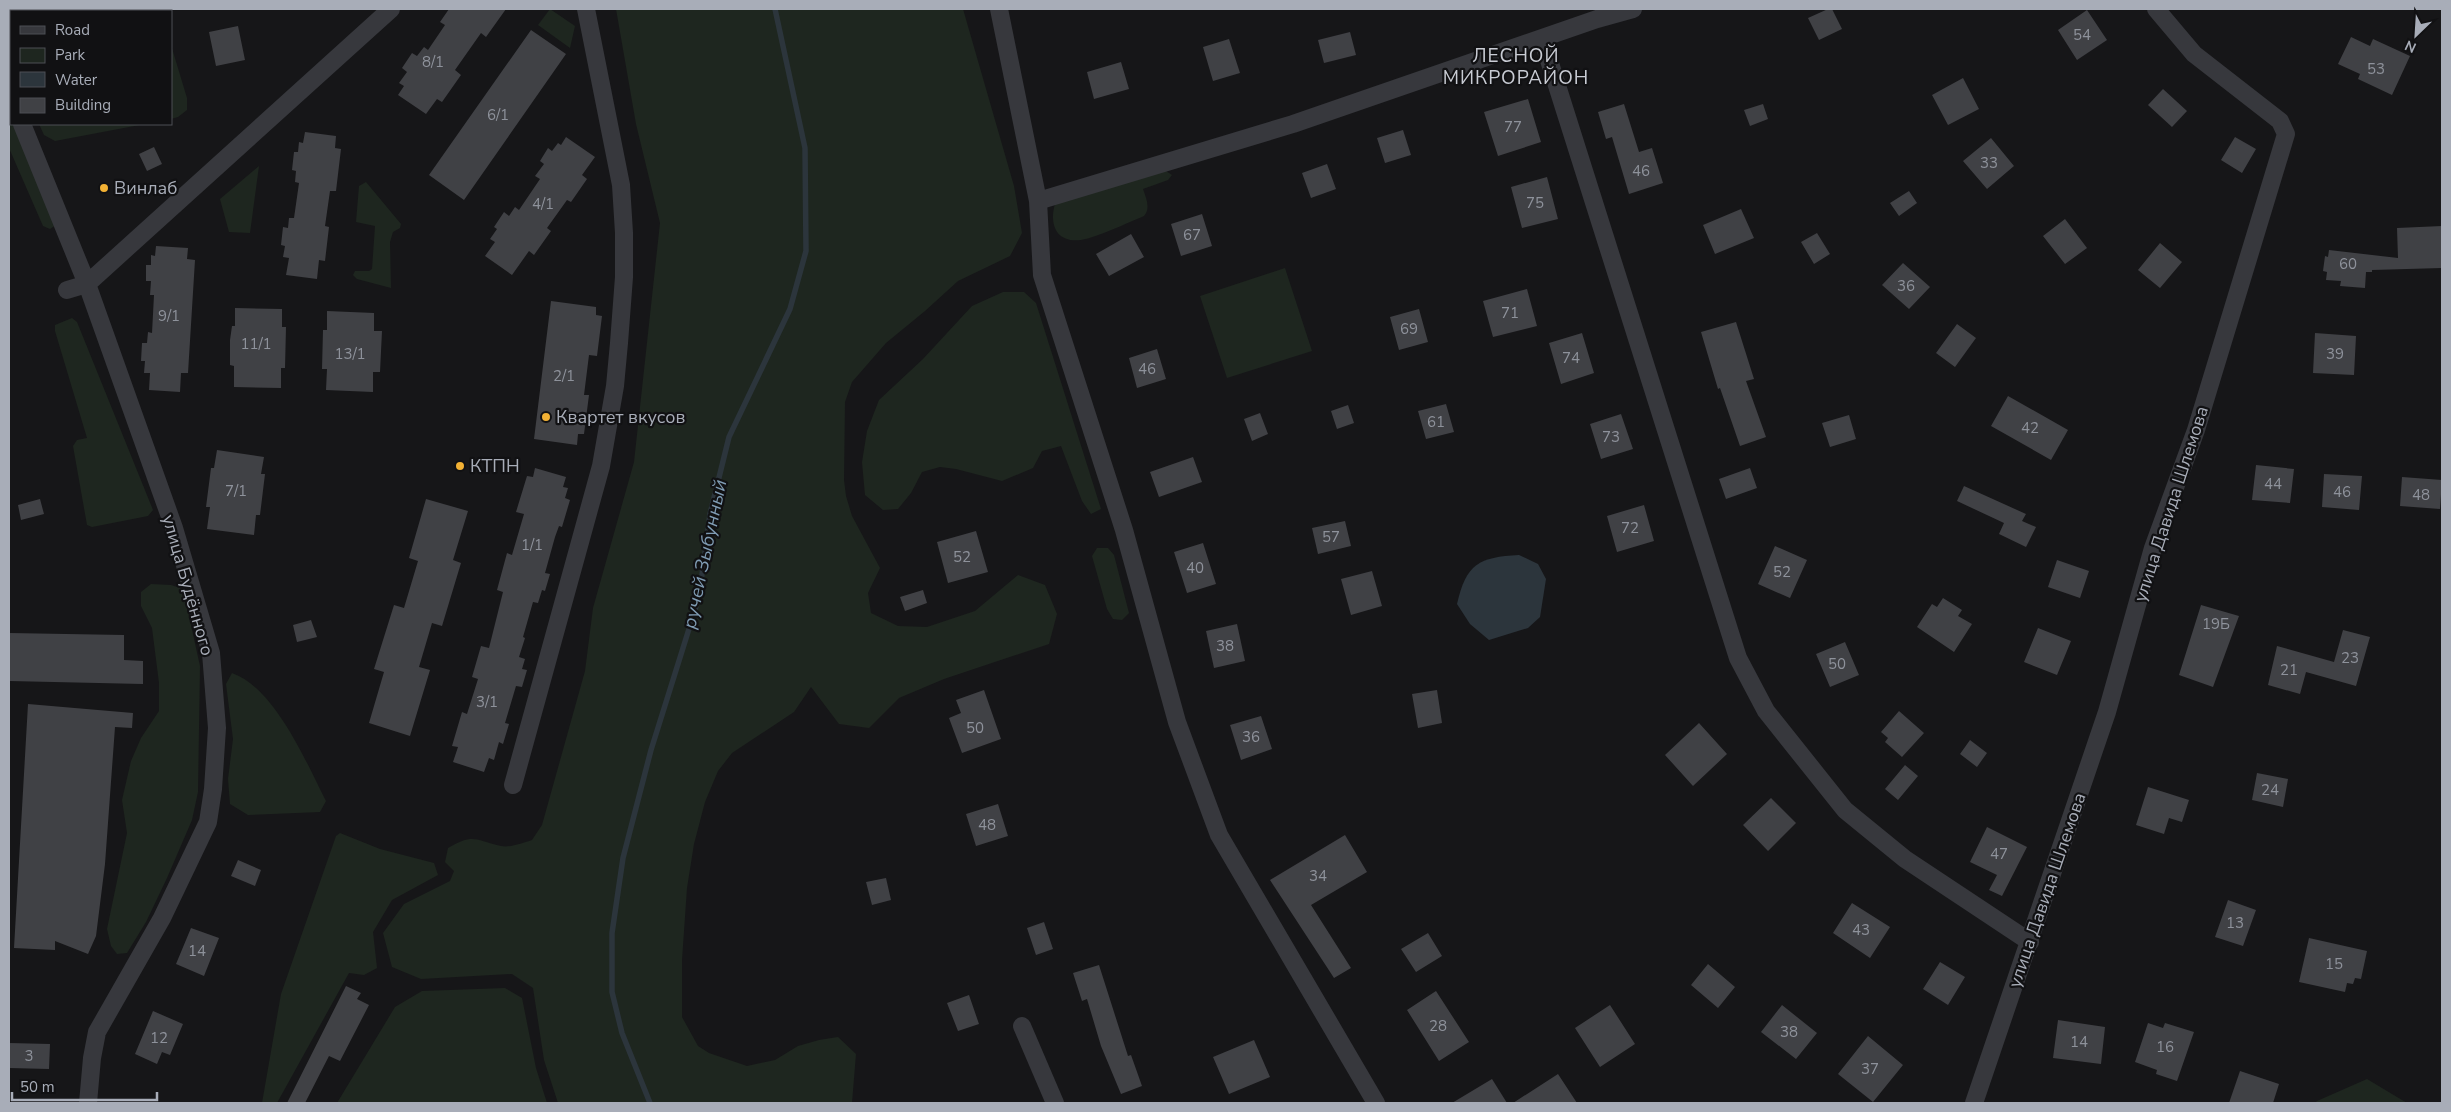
<svg xmlns="http://www.w3.org/2000/svg" width="2451" height="1112" viewBox="0 0 2451 1112" font-family="'Nunito Sans',sans-serif">
  <rect width="100%" height="100%" fill="#161618"/>
  <path fill="#1e261f" d="M9 9H160L161 11H11V57L9 51Z
    M550 9 575 26 570 48 538 25Z
    M616 9H963L1014 186 1022 233 1010 256 958 281 925 311 886 343 852 382 845 402 844 480 846 496 852 516 880 568 868 593 871 613 898 626 927 627 975 611 1018 575 1045 585 1057 614 1049 644 944 679 899 698 869 728 839 724 811 687 794 712 732 753 718 771 705 802 694 844 687 888 682 960V1017L698 1046 709 1053 747 1066 775 1060 798 1046 819 1040 838 1037 856 1054 852 1103H558L544 1060 533 988 512 974 421 979 392 967 383 933 404 904 450 881 454 871 445 862 448 848C474 833 474 840 501 846 509 848 523 843 532 840L542 825 585 671 593 608 634 462 660 223 636 124Z
    M171 45 187 98V110L178 117 171 119Z
    M9 111 11 124H14L56 225 50 229 43 226 9 148Z
    M39 124H145L55 141 44 135Z
    M259 166 250 233 229 232 220 199Z
    M1163 169 1172 175 1168 180 1143 189C1146 198 1151 208 1144 216 1127 223 1098 237 1081 240 1056 243 1049 224 1055 204Z
    M366 182 401 224 400 228 393 232 390 242 391 288 357 279 353 275 355 271H369L372 269 375 226 356 222 359 186Z
    M1285 268 1312 351 1227 378 1200 296Z
    M1003 292H1024L1036 303 1101 509 1091 514 1082 501 1061 446 1042 451 1033 468 1002 481 956 469 940 467 922 472 911 493 898 509 883 510 865 495 862 462 867 431 879 400 923 359 972 306Z
    M72 318 77 322 153 510 148 516 92 527 87 525 73 446 77 440 87 438 55 331V325Z
    M1097 548H1108L1114 555 1129 613 1122 620 1113 619 1107 609 1092 556Z
    M151 584 171 585 183 589 200 666 198 792 192 820 167 878 146 922 127 953 117 954 111 946 107 929 127 833 122 800 131 761 141 738 159 711V683L152 628 141 606V592Z
    M232 673C275 688 306 762 326 801L320 812 248 815 230 804 228 779 233 739 226 684Z
    M340 833 380 849 434 863 438 875 392 900 373 932 377 968 364 975 349 973 277 1103H262L281 994 336 836Z
    M505 988 522 998 536 1068 547 1103H337L395 1007 422 991Z
    M2367 1079 2407 1103H2315L2317 1101Z"/>
  <path fill="#2c353c" d="M1519 555 1538 564 1546 579 1540 617 1528 628 1489 640 1470 624 1457 604C1466 564 1479 557 1519 555Z"/>
  <g fill="none" stroke-linecap="round" stroke-linejoin="round">
    <path stroke="#2c353c" stroke-width="5.5" d="M650 1103 622 1033 612 992V933L623 858 651 750 699 597 710 514 729 437 790 309 806 251 805 148 775 9"/>
  </g>
  <path fill="#404145" d="M449 9H506L486 37 481 33 455 70 461 75 442 102 437 99 426 114 398 95 404 86 399 83 407 72 402 68 412 53 417 56 424 47 428 50 445 25 440 22Z
    M1828 9H1832L1842 29 1819 40 1808 18Z
    M2087 10 2107 40 2077 60 2058 30Z
    M238 26 245 60 216 66 209 32Z
    M531 30 566 54 464 200 429 175Z
    M1350 32 1356 55 1324 63 1318 40Z
    M2351 37 2370 46 2373 39 2410 56 2392 95 2358 79 2360 74 2338 64Z
    M1229 39 1240 73 1213 81 1203 47Z
    M1121 62 1129 89 1094 99 1087 72Z
    M1963 78 1979 109 1948 125 1932 95Z
    M2163 89 2187 111 2172 127 2148 105Z
    M1528 99 1541 142 1498 156 1484 112Z
    M1624 104 1639 152 1652 148 1663 183 1629 194 1612 137 1606 139 1598 112Z
    M1763 104 1768 119 1750 126 1744 110Z
    M1403 130 1411 155 1385 163 1377 138Z
    M305 132 336 136 335 148 341 149 336 191H330L325 226 329 227 325 261 319 260 317 279 286 275 289 258 283 257 285 246 281 245 283 227 288 228 289 218H294L299 183 295 182 296 171 292 170 294 152H298L299 142 303 143Z
    M566 137 595 157 582 175 587 179 571 202 567 200 547 228 551 231 534 255 529 251 512 275 485 256 495 242 490 239 497 229 494 227 504 212 509 216 515 207 519 210 540 179 535 176 544 164 540 161 548 148 552 151 558 143 561 145Z
    M2235 137 2256 149 2242 173 2221 160Z
    M1991 138 2014 166 1987 189 1963 161Z
    M154 147 162 164 147 171 139 154Z
    M1327 164 1336 189 1311 198 1302 173Z
    M1547 177 1558 219 1522 228 1511 187Z
    M1909 191 1917 203 1899 216 1890 203Z
    M1741 209 1754 238 1715 254 1703 225Z
    M1202 214 1212 246 1181 256 1171 224Z
    M2065 219 2087 248 2065 264 2043 236Z
    M2442 226V268L2372 270V272H2366L2365 288 2340 286 2341 281 2326 280 2327 272 2323 271 2325 256 2328 257 2329 250 2398 258 2397 228Z
    M1817 233 1830 254 1814 264 1801 242Z
    M1131 234 1144 257 1109 276 1096 254Z
    M2160 243 2182 262 2160 288 2138 270Z
    M156 246 188 248 187 259 195 260 188 373H181L180 392 149 390 150 373H144L145 361H141L142 343H147L148 332 152 333 154 295H150L151 281H146V265H151V255L155 256Z
    M1903 263 1930 287 1909 309 1882 285Z
    M1527 289 1537 326 1493 337 1483 301Z
    M551 301 596 307V315L602 316 597 356 589 355 584 395H589L584 434H578L577 445 534 439Z
    M235 308 282 309V327H286L285 368H281V388L234 387V366L230 365V340L232 326H235Z
    M1419 309 1428 342 1399 350 1390 317Z
    M327 311 374 313V331H382L380 372H373V392L326 390 327 369H322L323 330H327Z
    M1736 322 1754 379 1746 381 1766 437 1740 446 1720 388 1718 389 1701 332Z
    M1957 324 1976 338 1955 367 1936 353Z
    M1582 333 1594 373 1561 384 1549 343Z
    M2315 333 2356 336 2354 375 2313 373Z
    M1157 349 1166 379 1137 388 1129 358Z
    M2008 396 2068 430 2051 460 1991 426Z
    M1446 404 1454 432 1426 439 1418 411Z
    M1348 405 1354 423 1337 429 1331 411Z
    M1260 413 1268 434 1252 441 1244 419Z
    M1621 414 1633 449 1601 459 1590 424Z
    M1849 415 1856 439 1830 447 1822 423Z
    M217 450 264 457 261 474H265L260 515H256L254 535 207 529 210 507H206L211 468H214Z
    M1193 457 1202 482 1159 497 1150 472Z
    M2256 465 2294 469 2290 503 2252 500Z
    M535 468 566 477 563 487 568 488 565 498 570 500 562 527 559 526 555 537 545 573 550 574 545 591 542 590 538 603 533 602 523 637 525 638 519 657 525 659 522 669 527 670 522 687 516 686 505 723 509 724 503 744 499 742 494 760 489 758 484 772 453 762 458 747 452 746 462 712 467 714 478 679 472 677 481 646 489 648 503 592 497 590 507 553 512 555 524 514 516 512 527 476 533 477Z
    M1750 468 1757 488 1726 499 1719 479Z
    M2324 474 2362 476 2359 510 2322 507Z
    M2402 477 2442 480 2440 509 2400 506Z
    M1964 486 2026 514 2022 521 2036 527 2026 547 1999 534 2004 523 1957 501Z
    M40 499 44 514 21 520 18 505Z
    M426 499 468 511 453 560 461 563 442 626 432 623 419 667 430 670 410 736 369 723 384 672 374 669 394 605 404 608 418 561 409 558Z
    M1644 505 1654 541 1617 552 1607 516Z
    M1345 521 1351 546 1318 554 1312 528Z
    M976 531 988 572 948 583 937 542Z
    M1203 543 1216 584 1187 593 1174 552Z
    M1775 546 1807 560 1790 598 1758 584Z
    M2057 560 2089 571 2080 598 2048 587Z
    M1372 571 1382 606 1351 615 1341 579Z
    M923 590 927 603 905 611 900 597Z
    M1943 598 1962 610 1958 616 1972 624 1954 652 1917 627 1932 604 1937 607Z
    M2201 605 2239 616 2213 687 2179 675Z
    M311 620 317 637 297 642 293 625Z
    M1237 624 1245 661 1214 668 1206 631Z
    M2038 628 2071 641 2057 675 2024 662Z
    M2343 630 2370 637 2356 686 2306 672 2300 694 2268 685 2277 646 2334 662Z
    M9 633 124 635V660L143 661V684L9 681Z
    M1845 642 1859 675 1830 687 1816 654Z
    M984 690 1001 739 962 753 949 718 961 713 956 700Z
    M1437 690 1442 723 1418 728 1412 694Z
    M28 704 133 713 132 728 115 727 105 864 96 936 88 954 55 941V950L14 948Z
    M1899 711 1924 733 1902 757 1885 742 1888 738 1881 732Z
    M1261 716 1272 749 1241 760 1230 725Z
    M1699 723 1727 754 1693 786 1665 755Z
    M1970 740 1987 753 1977 767 1960 754Z
    M1905 765 1918 776 1898 800 1885 789Z
    M2257 773 2288 779 2283 807 2252 800Z
    M2148 787 2189 800 2182 822 2169 818 2164 834 2136 825Z
    M1771 798 1796 823 1768 851 1743 825Z
    M998 804 1008 836 976 846 966 814Z
    M1987 827 2027 847 2002 896 1989 890 1997 875 1970 862Z
    M1345 835 1367 872 1311 905 1351 968 1334 978 1270 880Z
    M238 860 261 870 255 886 231 876Z
    M886 878 891 900 872 905 866 882Z
    M2228 900 2256 910 2243 946 2215 937Z
    M1852 903 1890 927 1870 958 1833 933Z
    M1044 922 1053 949 1036 955 1027 928Z
    M191 928 219 938 204 976 176 964Z
    M1428 933 1442 956 1416 972 1401 949Z
    M2309 938 2367 951 2361 979 2355 978 2353 984 2347 983 2345 992 2299 982Z
    M1940 962 1965 977 1948 1005 1923 989Z
    M1708 964 1735 987 1718 1008 1691 985Z
    M1099 965 1128 1056 1131 1055 1142 1086 1121 1094 1101 1046 1087 999 1082 1001 1073 973Z
    M346 986 361 993 357 999 369 1005 340 1061 329 1056 305 1103H287Z
    M1436 991 1469 1042 1439 1061 1407 1010Z
    M969 995 979 1024 958 1031 947 1003Z
    M1610 1005 1635 1044 1600 1067 1575 1028Z
    M1782 1005 1817 1033 1796 1059 1761 1032Z
    M153 1011 183 1024 170 1055 162 1052 157 1064 135 1054Z
    M2058 1020 2105 1027 2101 1064 2053 1058Z
    M2148 1023 2163 1028 2165 1023 2194 1032 2177 1081 2156 1074 2157 1070 2135 1062Z
    M1868 1036 1903 1065 1873 1102 1838 1074Z
    M1254 1040 1270 1077 1229 1094 1213 1057Z
    M9 1043 50 1044 49 1069 9 1068Z
    M2240 1071 2279 1084 2273 1103H2229Z
    M1558 1074 1577 1103H1513Z
    M1492 1079 1507 1103H1452Z"/>
  <g fill="none" stroke-linecap="round" stroke-linejoin="round">
    <path stroke="#37383d" stroke-width="18" d="M999 9 1038 201
      M1542 38 1738 658 1766 711 1845 810 1905 859 2030 942
      M9 91 11 97
      M22 124 87 284 174 528 211 653 217 728 213 789 208 822 162 918 97 1032 92 1058 88 1103
      M67 290 87 284 391 9
      M513 785 601 466 615 386 619 343 624 277V233L621 185 586 9
      M1022 1026 1055 1103
      M1376 1103 1219 835 1177 722 1124 530 1042 275 1038 201 1293 124 1597 19 1633 9
      M1974 1103 2107 712 2153 548 2196 430 2286 134 2280 121 2194 54 2156 9"/>
  </g>
  <g fill="#f2b134" stroke="#111113" stroke-width="2">
    <circle cx="104" cy="188" r="5"/>
    <circle cx="546" cy="417" r="5"/>
    <circle cx="460" cy="466" r="5"/>
  </g>
  <g text-anchor="middle" stroke-width="4.5" stroke-linejoin="round" paint-order="stroke">
    <g font-size="15" fill="#8e929b">
      <text x="2082" y="40">54</text>
      <text x="433" y="67">8/1</text>
      <text x="2376" y="74">53</text>
      <text x="498" y="120">6/1</text>
      <text x="1513" y="132">77</text>
      <text x="1989" y="168">33</text>
      <text x="1641" y="176">46</text>
      <text x="1535" y="208">75</text>
      <text x="543" y="209">4/1</text>
      <text x="1192" y="240">67</text>
      <text x="2348" y="269">60</text>
      <text x="1906" y="291">36</text>
      <text x="1510" y="318">71</text>
      <text x="169" y="321">9/1</text>
      <text x="1409" y="334">69</text>
      <text x="256" y="349">11/1</text>
      <text x="350" y="359">13/1</text>
      <text x="2335" y="359">39</text>
      <text x="1571" y="363">74</text>
      <text x="1147" y="374">46</text>
      <text x="564" y="381">2/1</text>
      <text x="1436" y="427">61</text>
      <text x="2030" y="433">42</text>
      <text x="1611" y="442">73</text>
      <text x="2273" y="489">44</text>
      <text x="236" y="496">7/1</text>
      <text x="2342" y="497">46</text>
      <text x="2421" y="500">48</text>
      <text x="1630" y="533">72</text>
      <text x="1331" y="542">57</text>
      <text x="532" y="550">1/1</text>
      <text x="962" y="562">52</text>
      <text x="1195" y="573">40</text>
      <text x="1782" y="577">52</text>
      <text x="2216" y="629">19Б</text>
      <text x="1225" y="651">38</text>
      <text x="2350" y="663">23</text>
      <text x="1837" y="669">50</text>
      <text x="2289" y="675">21</text>
      <text x="487" y="707">3/1</text>
      <text x="975" y="733">50</text>
      <text x="1251" y="742">36</text>
      <text x="2270" y="795">24</text>
      <text x="987" y="830">48</text>
      <text x="1999" y="859">47</text>
      <text x="1318" y="881">34</text>
      <text x="2235" y="928">13</text>
      <text x="1861" y="935">43</text>
      <text x="197" y="956">14</text>
      <text x="2334" y="969">15</text>
      <text x="1438" y="1031">28</text>
      <text x="1789" y="1037">38</text>
      <text x="159" y="1043">12</text>
      <text x="2079" y="1047">14</text>
      <text x="2165" y="1052">16</text>
      <text x="29" y="1061">3</text>
      <text x="1870" y="1074">37</text>
    </g>
    <g font-size="18" fill="#a8adb8" stroke="#111113" text-anchor="start">
      <text x="114" y="194">Винлаб</text>
      <text x="556" y="423">Квартет вкусов</text>
      <text x="470" y="472">КТПН</text>
    </g>
    <g font-size="18" fill="#a8adb8" stroke="#111113">
      <text transform="translate(2171 504) rotate(-72)" y="6">улица Давида Шлемова</text>
      <text transform="translate(188 585) rotate(74)" y="6">улица Будённого</text>
      <text transform="translate(2047 890) rotate(-71)" y="6">улица Давида Шлемова</text>
    </g>
    <g font-size="19" letter-spacing="1" fill="#c9ccd4" stroke="#111113">
      <text x="1516" y="62">ЛЕСНОЙ<tspan x="1516" dy="22">МИКРОРАЙОН</tspan></text>
    </g>
    <g font-size="19" font-style="italic" fill="#7f9bb3" stroke="#111113">
      <text transform="translate(704 554) rotate(-78)" y="7">ручей Зыбунный</text>
    </g>
  </g>
  <rect width="2451" height="1112" fill="none" stroke="#a8adb8" stroke-width="20"/>
  <rect x="10" y="10" width="162" height="115" fill="#111113" stroke="#4d4f55"/>
  <rect x="20" y="26" width="25" height="8" fill="#37383d" stroke="#4d4f55"/>
  <text x="55" y="35" font-size="15" fill="#a8adb8">Road</text>
  <rect x="20" y="48" width="25" height="15" fill="#1e261f" stroke="#4d4f55"/>
  <text x="55" y="60" font-size="15" fill="#a8adb8">Park</text>
  <rect x="20" y="72" width="25" height="15" fill="#2c353c" stroke="#4d4f55"/>
  <text x="55" y="85" font-size="15" fill="#a8adb8">Water</text>
  <rect x="20" y="98" width="25" height="15" fill="#404145" stroke="#4d4f55"/>
  <text x="55" y="110" font-size="15" fill="#a8adb8">Building</text>
  <g transform="translate(2416 35) rotate(205)" stroke="#111113" stroke-width="4" paint-order="stroke">
  <path d="M0-4L9 19L0 12L-9 19Z" fill="#a8adb8"/>
  <text y="-8" font-size="14" font-weight="bold" text-anchor="middle" fill="#a8adb8">N</text>
  </g>
  <path d="M12 1092v8h145v-8" fill="none" stroke="#a8adb8" stroke-width="2.5"/>
  <text x="20" y="1092" font-size="15" fill="#a8adb8" stroke="#111113" stroke-width="4" paint-order="stroke">50 m</text>
</svg>
